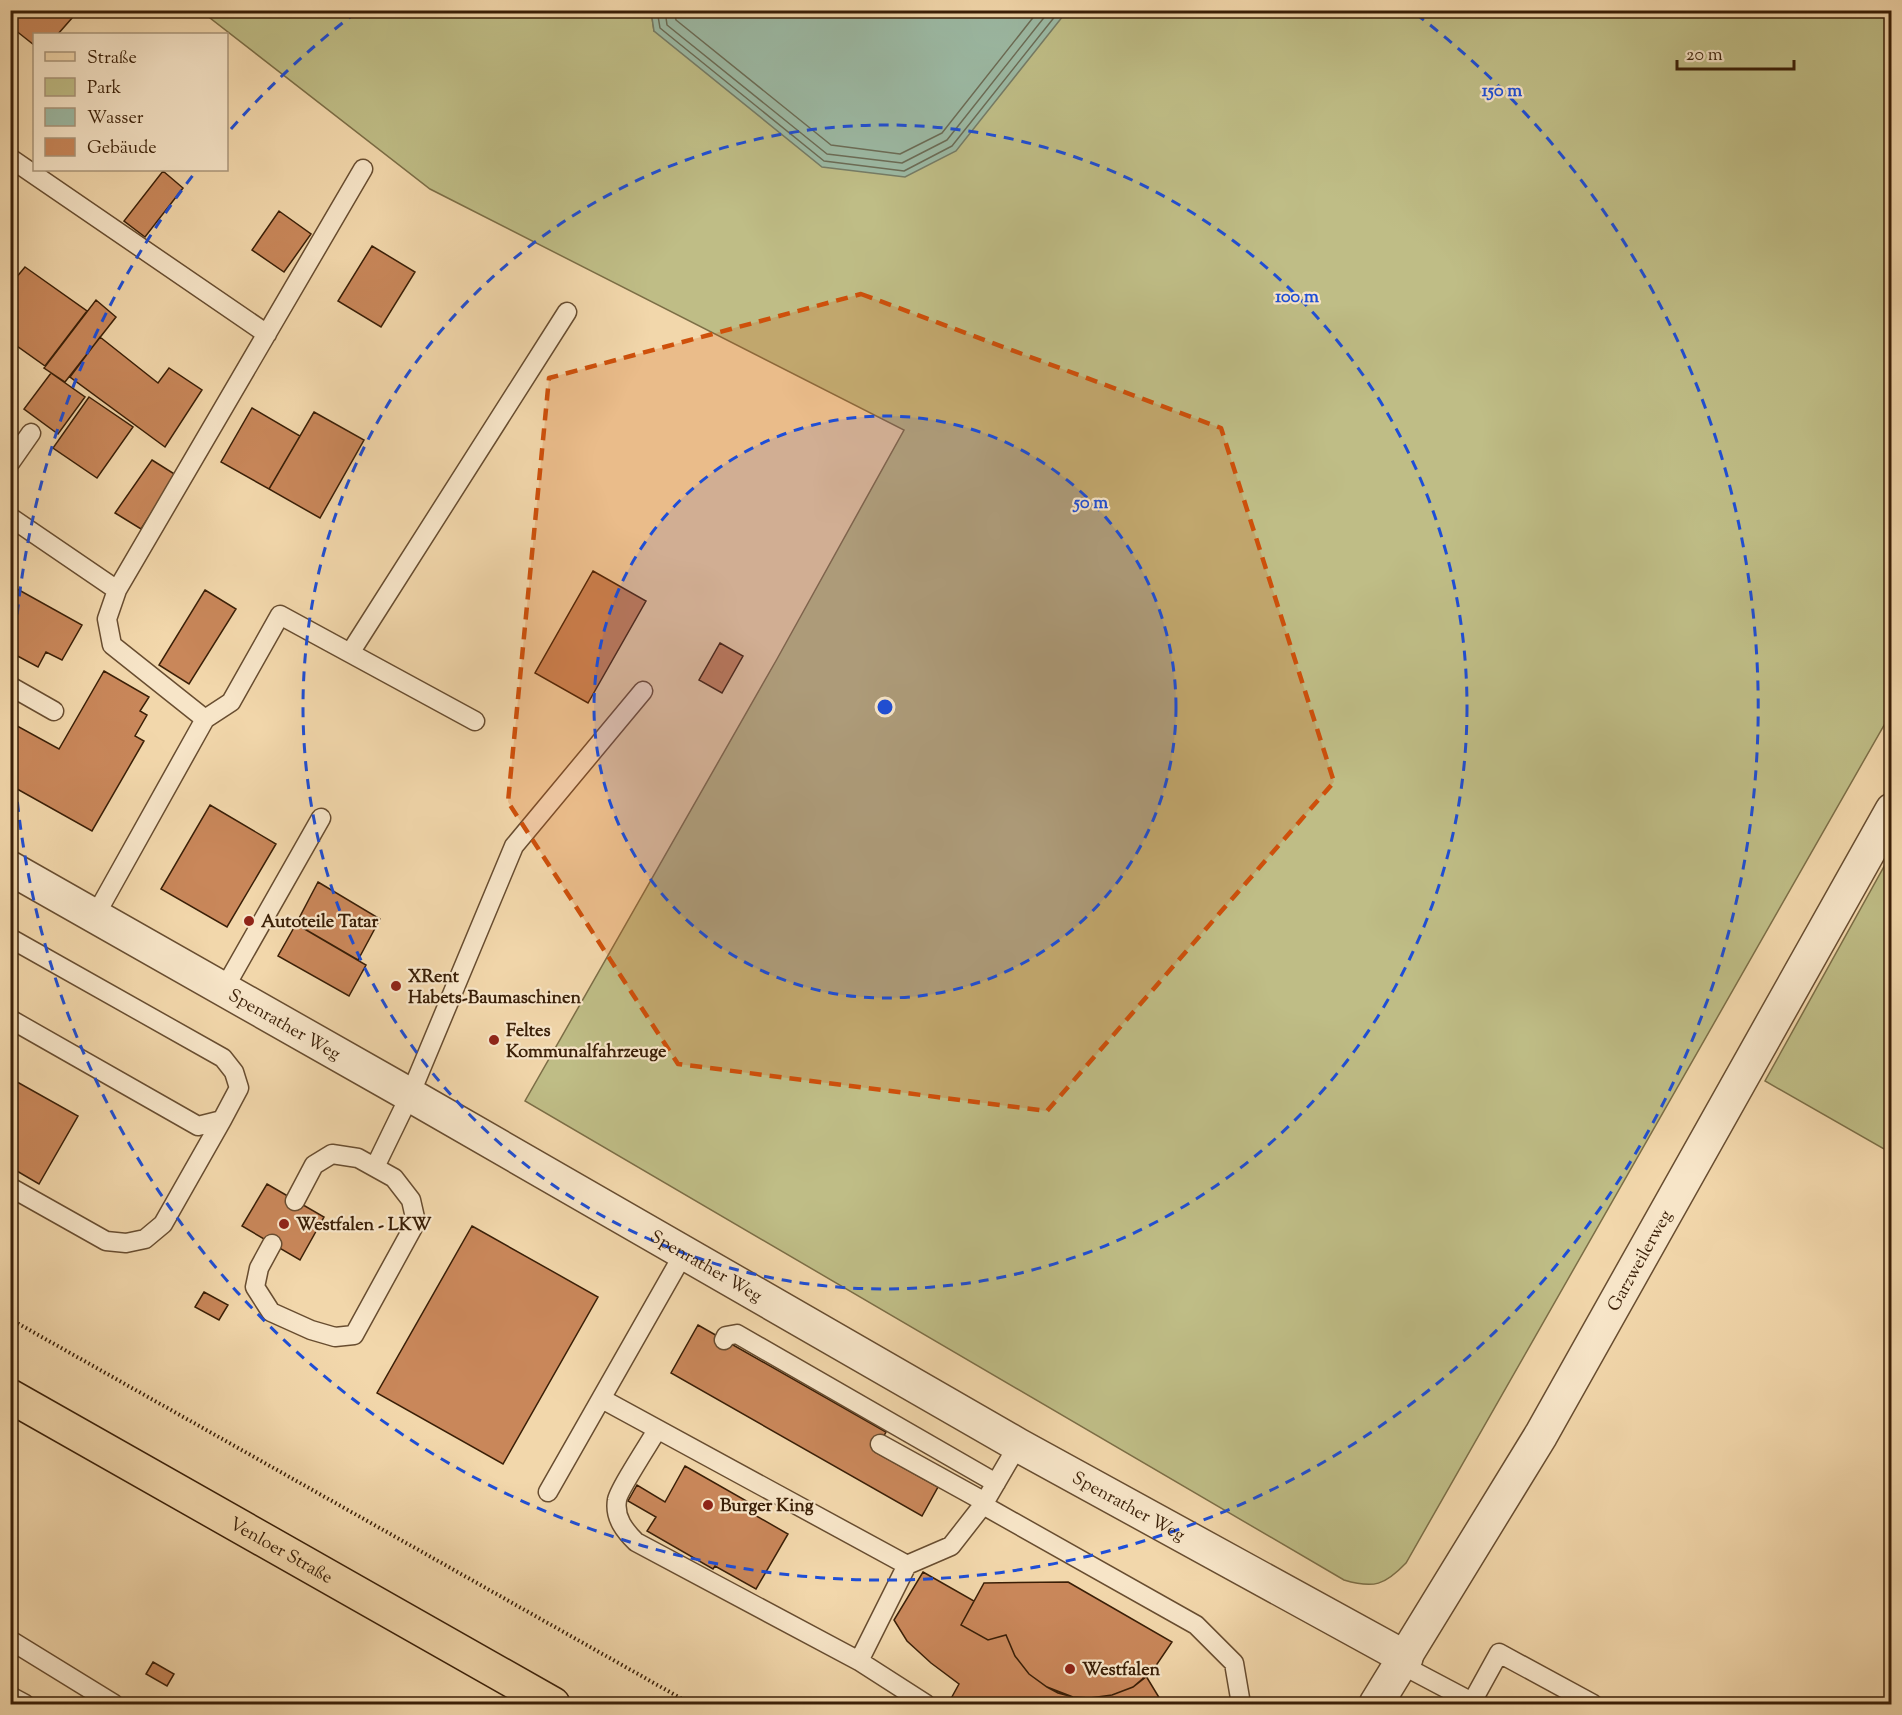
<svg xmlns="http://www.w3.org/2000/svg" width="1902" height="1715" viewBox="0 0 1902 1715" font-family="'Sorts Mill Goudy',serif">
  <rect width="100%" height="100%" fill="#f2d7ab"/>
  <filter id="stains"><feTurbulence type="fractalNoise" baseFrequency=".00333" numOctaves="4"/><feColorMatrix values="0 0 0 0 .2 0 0 0 0 .09 0 0 0 0 .02 0 0 0 .5 -.17"/></filter>
  <radialGradient id="worn" r=".72"><stop offset=".6" stop-color="#630" stop-opacity="0"/><stop offset="1" stop-color="#630" stop-opacity=".3"/></radialGradient>
  <path fill="#bfbd86" stroke="#7c6e46" stroke-width="1.5" d="M201 11H651L654 31 1066 13 1067 11H1891V713L1406 1563C1385 1585 1374 1589 1344 1580L525 1101 777 659 904 430 430 189Z
    M1891 854V1153L1765 1081Z"/>
  <path fill="#9cbaa5" stroke="#757c66" stroke-width="1.5" d="M651 11V10L1067 11 956 151 905 177 822 167 654 31Z"/>
  <g fill="none" stroke-linecap="round" stroke-linejoin="round">
    <path stroke="#6b6c56" stroke-width="1.5" d="M657 10 660 28 824 161 904 171 952 146 1060 10
      M665 10 667 25 827 154 902 163 947 140 1050 10
      M674 10 676 20 831 145 900 154 942 133 1039 10"/>
  </g>
  <path fill="#c9875a" stroke="#3a1f07" stroke-width="1.5" d="M10 10H62L72 18 58 34H34V45L10 26Z
    M163 171 183 188 145 237 124 221Z
    M279 211 311 234 284 272 252 250Z
    M372 246 415 272 381 327 338 301Z
    M25 267 87 311 45 366 10 341V285Z
    M96 300 116 317 65 382 44 368Z
    M100 337 158 383 169 368 202 390 165 447 70 377Z
    M51 373 85 397 58 434 24 409Z
    M89 397 133 427 97 478 53 448Z
    M252 408 300 436 269 489 221 462Z
    M314 412 364 440 320 518 269 489Z
    M152 460 176 475 141 529 115 513Z
    M593 571 646 601 588 703 535 673Z
    M10 585 82 625 62 660 46 652 38 667 10 652Z
    M205 590 236 609 189 684 159 665Z
    M720 643 743 656 722 693 699 680Z
    M104 671 149 697 140 711 147 715 135 736 144 741 92 831 10 785V722L59 749Z
    M210 805 276 844 227 927 161 889Z
    M318 882 380 919 358 960 296 924Z
    M296 924 366 965 349 996 278 956Z
    M10 1078 78 1116 39 1184 10 1167Z
    M267 1184 324 1217 300 1260 242 1226Z
    M472 1226 598 1297 503 1464 377 1393Z
    M204 1292 228 1305 219 1320 195 1307Z
    M698 1325 886 1432 875 1452 938 1487 922 1516 671 1373Z
    M685 1466 750 1503 746 1510 788 1534 756 1589 715 1566 713 1569 647 1531 656 1517 628 1501 637 1485 665 1502Z
    M923 1572 974 1601 961 1625 988 1640 1006 1635 1015 1656 1029 1674 1047 1687 1073 1697 1090 1698 1112 1695 1133 1687 1146 1676 1163 1704H948L959 1684 931 1663 907 1641 894 1620Z
    M1068 1582 1172 1642 1151 1673 1133 1687 1112 1695 1090 1698 1073 1697 1058 1693 1047 1687 1029 1674 1015 1656 1006 1635 988 1640 961 1625 984 1583Z
    M153 1662 174 1674 167 1686 146 1674Z"/>
  <g fill="none" stroke-linecap="round" stroke-linejoin="round">
    <defs>
      <path id="service" d="M10 158 267 334
        M10 463 31 433
        M10 517 117 590
        M350 653 567 312
        M10 686 54 711
        M205 719 231 702 280 615 475 721
        M95 916 205 719 112 645 107 619 117 590 363 169
        M10 938 223 1058 234 1072 239 1088 222 1120 198 1126 10 1019
        M224 989 321 818
        M375 1167 410 1095 514 846 643 691
        M10 1187 106 1241 126 1243 145 1239 163 1224 222 1120
        M272 1244 259 1268 255 1287 271 1312 311 1330 335 1337 354 1335 416 1222 411 1200 394 1178 358 1158 332 1154 314 1165 295 1201
        M724 1340 726 1336 737 1334 996 1483
        M602 1399 907 1565
        M657 1430C650 1442 618 1491 617 1500 614 1518 625 1531 636 1542L859 1661
        M880 1444 985 1502
        M1018 1445 983 1505 1196 1625 1234 1663 1241 1704
        M548 1492 684 1253
        M10 1640 114 1704
        M1402 1665 1472 1702 1499 1653 1593 1704
        M10 1696 25 1704
        M926 1704 859 1661 907 1565 951 1546 983 1505"/>
      <g id="minor">
        <path id="s1" d="M10 868 410 1095 1018 1445 1406 1658"/>
        <path id="s2" d="M1376 1704 1541 1435 1892 810"/>
      </g>
      <g id="primary">
        <path id="s3" d="M10 1396 553 1704"/>
      </g>
    </defs>
    <use href="#service" stroke="#684d30" stroke-width="21"/>
    <use href="#minor" stroke="#684d30" stroke-width="36"/>
    <use href="#primary" stroke="#3a1f07" stroke-width="36"/>
    <path stroke="#3a1f07" stroke-width="4" stroke-dasharray="1.5 3" stroke-linecap="butt" d="M10 1319 691 1704"/>
    <use href="#service" stroke="#f7e5c8" stroke-width="18"/>
    <use href="#minor" stroke="#f7e5c8" stroke-width="33"/>
    <use href="#primary" stroke="#f2d7ab" stroke-width="33"/>
  </g>
  <path fill="#ce500b" fill-opacity="0.2" stroke="#ce500b" stroke-width="4.5" stroke-dasharray="12 8" stroke-linejoin="round" d="M861 294 1221 428 1334 782 1047 1111 678 1064 508 802 549 378Z"/>
  <circle cx="885" cy="707" r="291" fill="#1d4ed8" fill-opacity=".12"/>
  <g fill="none" stroke="#1d4ed8" stroke-width="3" stroke-dasharray="10 8">
    <circle cx="885" cy="707" r="291"/>
    <circle cx="885" cy="707" r="582"/>
    <path d="M231 129A873 873 0 0 1 354 14M1416 14A873 873 0 1 1 197 170"/>
  </g>
  <g fill="#8f2418" stroke="#f7e5c8" stroke-width="2">
    <circle cx="249" cy="921" r="6"/>
    <circle cx="396" cy="986" r="6"/>
    <circle cx="494" cy="1040" r="6"/>
    <circle cx="284" cy="1224" r="6"/>
    <circle cx="708" cy="1505" r="6"/>
    <circle cx="1070" cy="1669" r="6"/>
  </g>
  <g text-anchor="middle" stroke-width="4.5" stroke-linejoin="round" paint-order="stroke">
    <g font-size="18" font-weight="bold" fill="#3a1f07" stroke="#f7e5c8" text-anchor="start">
      <text x="261" y="927">Autoteile Tatar</text>
      <text x="408" y="982">XRent<tspan x="408" dy="21">Habets-Baumaschinen</tspan></text>
      <text x="506" y="1036">Feltes<tspan x="506" dy="21">Kommunalfahrzeuge</tspan></text>
      <text x="296" y="1230">Westfalen - LKW</text>
      <text x="720" y="1511">Burger King</text>
      <text x="1082" y="1675">Westfalen</text>
    </g>
    <g font-size="18" fill="#3a1f07" stroke="#f7e5c8">
      <text dy="6" stroke="none"><textPath href="#s1" startOffset="316">Spenrather Weg</textPath></text>
      <text dy="6" stroke="none"><textPath href="#s2" startOffset="516">Garzweilerweg</textPath></text>
      <text dy="6" stroke="none"><textPath href="#s1" startOffset="802">Spenrather Weg</textPath></text>
      <text dy="6" stroke="none"><textPath href="#s1" startOffset="1288">Spenrather Weg</textPath></text>
      <text dy="6" stroke="none"><textPath href="#s3" startOffset="312">Venloer Straße</textPath></text>
    </g>
  </g>
  <circle cx="885" cy="707" r="9" fill="#1d4ed8" stroke="#f7e5c8" stroke-width="3"/>
  <g font-size="18" text-anchor="middle" font-weight="bold" fill="#1d4ed8" stroke="#f7e5c8" stroke-width="4.5" stroke-linejoin="round" paint-order="stroke">
    <text x="1502" y="96">150 m</text>
    <text x="1297" y="302">100 m</text>
    <text x="1091" y="508">50 m</text>
  </g>
  <rect width="1902" height="1715" fill="none" stroke="#f2d7ab" stroke-width="36"/>
  <rect x="12" y="12" width="1878" height="1691" fill="none" stroke="#3a1f07" stroke-width="3"/>
  <rect x="18" y="18" width="1866" height="1679" fill="none" stroke="#3a1f07" stroke-width="1.5"/>
  <rect x="33" y="33" width="195" height="138" fill="#f7e5c8" stroke="#ab967b" stroke-width="1.5"/>
  <rect x="45" y="52" width="30" height="9" fill="#f2d7ab" stroke="#ab967b" stroke-width="1.5"/>
  <text x="87" y="63" font-size="18" fill="#3a1f07">Straße</text>
  <rect x="45" y="78" width="30" height="18" fill="#bfbd86" stroke="#ab967b" stroke-width="1.5"/>
  <text x="87" y="93" font-size="18" fill="#3a1f07">Park</text>
  <rect x="45" y="108" width="30" height="18" fill="#9cbaa5" stroke="#ab967b" stroke-width="1.5"/>
  <text x="87" y="123" font-size="18" fill="#3a1f07">Wasser</text>
  <rect x="45" y="138" width="30" height="18" fill="#c9875a" stroke="#ab967b" stroke-width="1.5"/>
  <text x="87" y="153" font-size="18" fill="#3a1f07">Gebäude</text>
  <path d="M1677 60v9h117v-9" fill="none" stroke="#3a1f07" stroke-width="3"/>
  <text x="1686" y="60" font-size="18" fill="#3a1f07" stroke="#f7e5c8" stroke-width="4.5" paint-order="stroke">20 m</text>
  <rect width="100%" height="100%" filter="url(#stains)"/>
  <rect width="100%" height="100%" fill="url(#worn)"/>
</svg>
